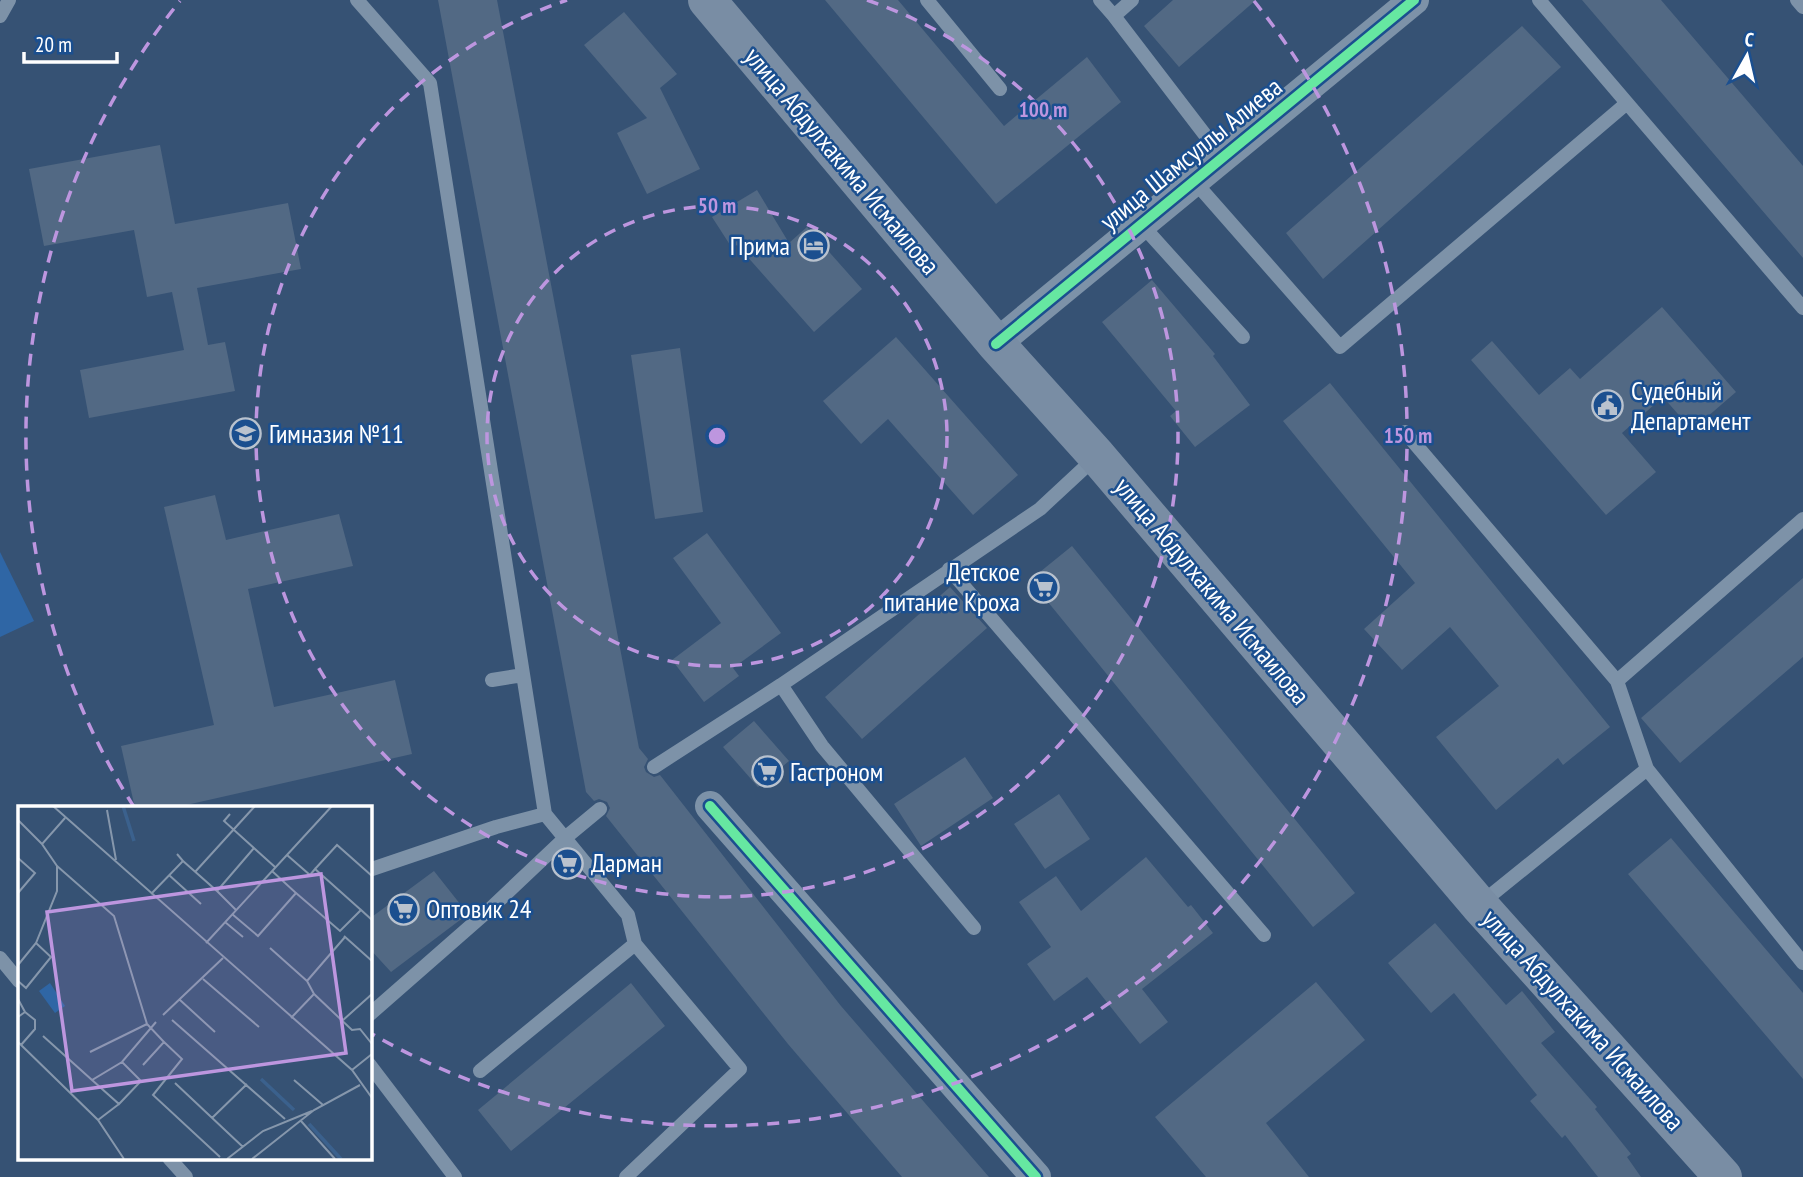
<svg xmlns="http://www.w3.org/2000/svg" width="1803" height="1177" viewBox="0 0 1803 1177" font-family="'PT Sans Narrow',sans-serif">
  <rect width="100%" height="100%" fill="#365274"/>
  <path fill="#2f66a5" d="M0 552 34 621 0 637Z"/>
  <path fill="#526984" d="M438 0H497L639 748 648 759 644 767 646 772 654 777 660 775 841 1006 989 1177H902L788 1044 606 816 610 808 607 802 599 799 594 801 586 792Z
    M825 0H898L1004 126 1087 57 1121 102 996 204Z
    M1173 0H1256L1179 67 1144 26Z
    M1582 0H1661L1803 166V258Z
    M624 12 677 74 660 88 700 169 647 194 617 133 647 118 584 45Z
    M1522 26 1561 67 1323 279 1286 233Z
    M160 145 175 224 288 203 301 269 197 288 208 345 225 342 235 391 89 418 80 370 184 350 172 292 147 297 134 230 44 246 29 169Z
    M757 190 789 243 807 227 862 289 814 332 737 245 732 248 712 217Z
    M1152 280 1215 354 1213 356 1250 405 1195 447 1170 416 1176 411 1102 322Z
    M1662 307 1736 392 1692 430 1663 397 1622 433 1656 472 1606 515 1471 360 1492 341 1539 395 1570 368 1580 379Z
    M896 337 1018 475 973 515 888 419 861 444 823 401Z
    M680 348 703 512 655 519 631 355Z
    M1330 383 1610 727 1563 765 1558 758 1496 810 1436 737 1499 686 1450 627 1402 670 1364 629 1415 583 1283 421Z
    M215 495 226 540 339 514 353 566 248 589 274 707 395 680 412 754 173 808H135L121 746 214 725 164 507Z
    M707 533 781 633 733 668 739 676 704 702 672 660 721 623 673 558Z
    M1072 546 1355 893 1313 927 1030 580Z
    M1803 578V657L1680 763 1641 718Z
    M950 587 987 628 862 739 825 697Z
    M754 721 789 761 758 787 723 747Z
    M965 757 993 798 921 846 894 804Z
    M1059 794 1090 839 1045 869 1014 824Z
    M1671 838 1803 993V1079L1628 874Z
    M1146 857 1188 907 1191 905 1213 933 1142 989 1168 1022 1140 1044 1087 977 1054 1001 1027 964 1051 947 1019 902 1056 876 1081 911Z
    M434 871 468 914 391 972 369 948V919Z
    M1435 923 1506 1005 1522 991 1555 1032 1541 1043 1597 1107 1595 1109 1631 1154 1627 1157 1641 1177H1598L1565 1135 1562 1138 1530 1101 1537 1095 1454 993 1431 1013 1388 963Z
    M1316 982 1365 1040 1266 1123 1309 1177H1206L1155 1117Z
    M631 983 665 1026 511 1151 478 1110Z"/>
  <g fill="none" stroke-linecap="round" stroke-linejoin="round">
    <path stroke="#7d92a8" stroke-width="14" d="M357 0 430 83 545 814 628 915 635 944 480 1071
      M927 0 1000 89
      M1100 0 1114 16 1132 0
      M1797 0 1803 7
      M0 16 9 0
      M1114 16 1222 157
      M1627 103 1803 308
      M1194 181 1340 347 1627 103 1539 0
      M1141 224 1243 337
      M1405 432 1617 681
      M949 569 1264 935
      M492 680 523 675
      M781 685 822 746 974 928
      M654 767 781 685 1040 509 1096 457
      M1647 769 1617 681 1803 519
      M369 870 496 827 545 814
      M1480 904 1647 769 1803 963
      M0 958 19 981
      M369 1015 490 909 565 838 600 809
      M369 1064 455 1177
      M169 1158 186 1177
      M626 1177 740 1069 635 944"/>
    <path stroke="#7d92a8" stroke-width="30" d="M996 344 1414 0
      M710 806 1036 1177"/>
    <path stroke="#798da4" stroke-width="38" d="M707 0 996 344 1097 456 1479 905 1723 1177"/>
    <defs>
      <path id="cycleway" d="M996 344 1414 0
        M710 806 1036 1177"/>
    </defs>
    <use href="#cycleway" stroke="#1b4f8f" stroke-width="15"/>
    <use href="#cycleway" stroke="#66e7a1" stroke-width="10"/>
  </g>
  <g fill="none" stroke="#bd96df" stroke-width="3.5" stroke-dasharray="12 9">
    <circle cx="717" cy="436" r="230"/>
    <path d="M867 0A461 461 0 1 1 567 0"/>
    <path d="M134 807A691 691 0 0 1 180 1M1254 1A691 691 0 0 1 372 1034"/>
  </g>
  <defs>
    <symbol id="hotel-ring" viewBox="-11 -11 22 22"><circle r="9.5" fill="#1b4f8f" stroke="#b9c2ce" stroke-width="1.5"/><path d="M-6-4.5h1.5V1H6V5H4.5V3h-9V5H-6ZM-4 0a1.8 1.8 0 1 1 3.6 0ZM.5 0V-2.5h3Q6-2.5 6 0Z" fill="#b9c2ce"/></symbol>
    <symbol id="civic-ring" viewBox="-11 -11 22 22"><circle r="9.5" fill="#1b4f8f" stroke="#b9c2ce" stroke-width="1.5"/><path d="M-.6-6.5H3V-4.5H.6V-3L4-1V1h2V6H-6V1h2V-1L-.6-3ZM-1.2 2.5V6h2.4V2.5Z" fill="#b9c2ce"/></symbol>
    <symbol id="school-ring" viewBox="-11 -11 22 22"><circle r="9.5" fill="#1b4f8f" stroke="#b9c2ce" stroke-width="1.5"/><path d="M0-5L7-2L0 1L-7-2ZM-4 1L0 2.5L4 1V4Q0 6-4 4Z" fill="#b9c2ce"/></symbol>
    <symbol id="supermarket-ring" viewBox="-11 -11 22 22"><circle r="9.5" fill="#1b4f8f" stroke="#b9c2ce" stroke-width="1.5"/><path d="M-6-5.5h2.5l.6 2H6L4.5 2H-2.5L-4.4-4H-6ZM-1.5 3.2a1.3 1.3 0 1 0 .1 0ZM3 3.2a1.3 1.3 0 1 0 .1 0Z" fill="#b9c2ce"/></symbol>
  </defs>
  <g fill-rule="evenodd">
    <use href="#hotel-ring" x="796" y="228" width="35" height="35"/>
    <use href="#civic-ring" x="1590" y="388" width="35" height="35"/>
    <use href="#school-ring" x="228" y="416" width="35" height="35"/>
    <use href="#supermarket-ring" x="1026" y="570" width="35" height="35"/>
    <use href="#supermarket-ring" x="750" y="754" width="35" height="35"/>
    <use href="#supermarket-ring" x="550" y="846" width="35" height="35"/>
    <use href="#supermarket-ring" x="386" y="892" width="35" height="35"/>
  </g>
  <g text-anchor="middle" stroke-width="5" stroke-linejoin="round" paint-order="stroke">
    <g font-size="26" fill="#fff" stroke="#1b4f8f">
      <text transform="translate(1191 154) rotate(-39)" y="9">улица Шамсуллы Алиева</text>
      <text transform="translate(842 161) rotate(50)" y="9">улица Абдулхакима Исмаилова</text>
      <text transform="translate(1212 591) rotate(50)" y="9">улица Абдулхакима Исмаилова</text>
      <text transform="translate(1583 1020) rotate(48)" y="9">улица Абдулхакима Исмаилова</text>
    </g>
    <g font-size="26" fill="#fff" stroke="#1b4f8f" text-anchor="start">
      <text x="790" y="255" text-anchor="end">Прима</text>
      <text x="1631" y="400">Судебный<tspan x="1631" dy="30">Департамент</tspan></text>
      <text x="269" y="443">Гимназия №11</text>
      <text x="1020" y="581" text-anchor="end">Детское<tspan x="1020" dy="30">питание Кроха</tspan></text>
      <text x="790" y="781">Гастроном</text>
      <text x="591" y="872">Дарман</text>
      <text x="426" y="918">Оптовик 24</text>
    </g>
  </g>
  <g transform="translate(18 806)">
    <rect width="354" height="354" fill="#365274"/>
    <path d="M32 177 47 200 37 207 21 185Z" fill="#2f66a5"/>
    <path fill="none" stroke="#3b618d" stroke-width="3.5" d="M105 0 116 35M243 273 276 304M291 318 323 353"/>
    <path fill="none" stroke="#8697ac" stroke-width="2" d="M35 0 334 264 354 292M89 4 98 54M212 8 206 15 257 61M0 14 24 38M269 49 292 69 297 63 343 104M0 52 17 67 0 87M165 55 199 85 236 42M39 60 96 110 129 218 146 236 125 259M297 63 319 39 354 70M177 66 237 0M151 69 183 98M199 85 218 104M278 87 322 125 343 104 354 114M133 88 165 55 159 48M214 108 240 130 278 87 254 65M207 116 225 131M326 130 354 155M188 137 314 0M252 142 289 175M0 159 18 137 39 85V60L24 38 47 12M185 173 241 221M0 175 8 182 33 151 18 137M296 188 289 175 327 131M0 193 7 206 0 211M162 194 197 226M145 209 205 152M273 212 296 188 334 224 342 223 354 238M154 214 267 313M324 215 354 188M25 230 74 274 104 256 138 216M0 236 80 314 106 353M146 236 164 253 135 289 202 351M3 239 17 223V214L7 206M72 246 129 218M334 264 354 248M74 274 101 298 123 275 104 256M276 274 305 299M157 277 225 341M194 312 229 278M80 314 101 298M283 315 317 353M209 353 245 325 294 305M234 353 296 304 342 279"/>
    <path fill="#bd96df" fill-opacity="0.15" stroke="#bd96df" stroke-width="3.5" d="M303 68 328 247 54 285 29 106Z"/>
    <rect width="354" height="354" fill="none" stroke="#fff" stroke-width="3.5"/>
  </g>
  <circle cx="717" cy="436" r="10" fill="#bd96df" stroke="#1b4f8f" stroke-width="3.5"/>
  <g font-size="21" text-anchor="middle" font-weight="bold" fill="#bd96df" stroke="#1b4f8f" stroke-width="5" stroke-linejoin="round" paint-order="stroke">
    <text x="1043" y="117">100 m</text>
    <text x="717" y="213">50 m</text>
    <text x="1408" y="443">150 m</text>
  </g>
  <g transform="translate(1747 56) rotate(8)" stroke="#1b4f8f" stroke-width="5" paint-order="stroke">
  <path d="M0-5L12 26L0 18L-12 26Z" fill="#ffffff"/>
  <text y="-10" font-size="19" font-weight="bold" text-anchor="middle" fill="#ffffff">С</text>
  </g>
  <path d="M24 52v10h93v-10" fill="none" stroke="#ffffff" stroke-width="3.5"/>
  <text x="35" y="52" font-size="21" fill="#ffffff" stroke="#1b4f8f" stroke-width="5" paint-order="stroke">20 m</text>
</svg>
